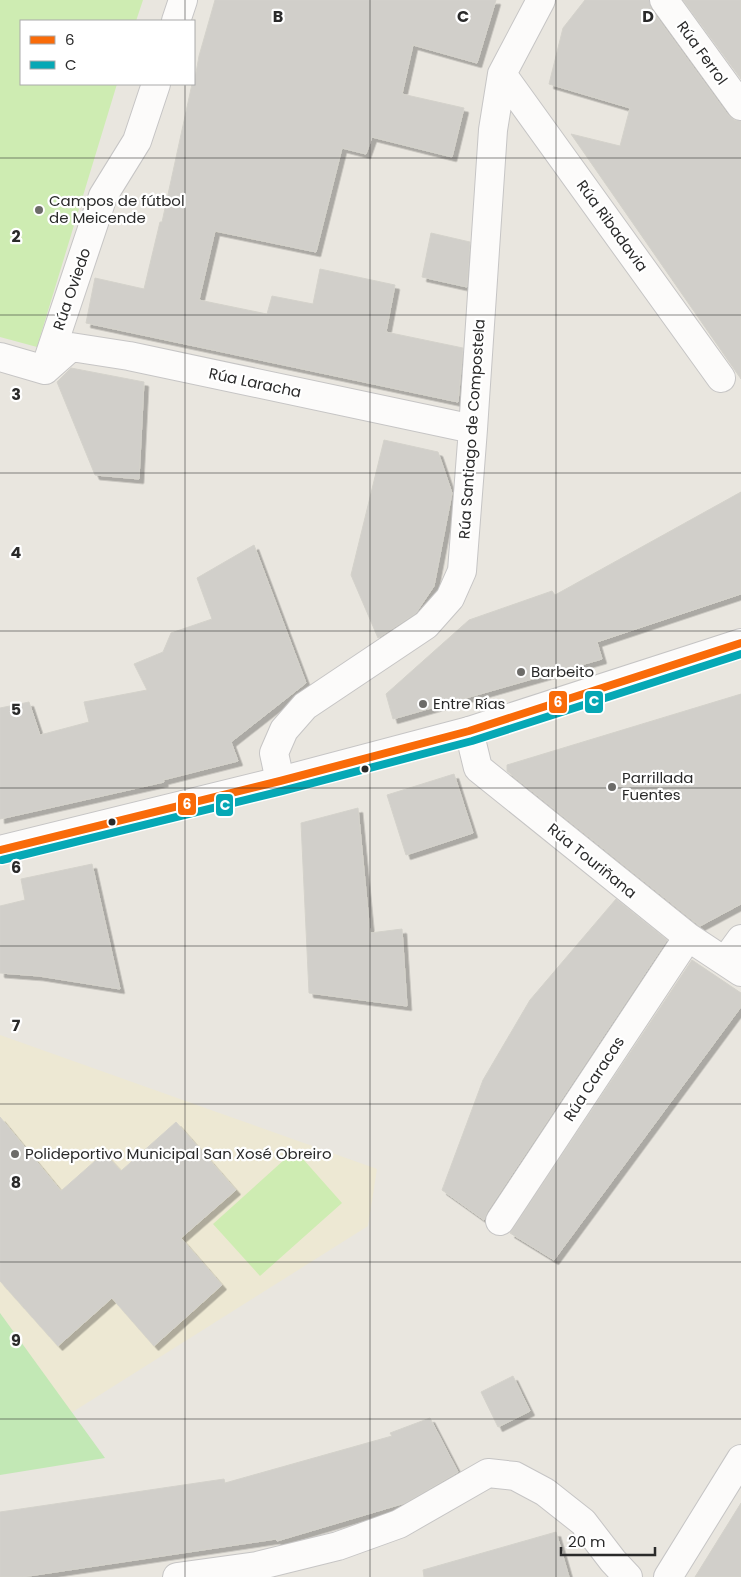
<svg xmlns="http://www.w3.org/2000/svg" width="741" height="1577" viewBox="0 0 741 1577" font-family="Poppins,sans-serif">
  <defs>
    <filter id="shadow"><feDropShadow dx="4.5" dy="4.5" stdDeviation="0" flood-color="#0004"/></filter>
  </defs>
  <rect width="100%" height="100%" fill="#e9e6df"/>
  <path fill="#ede8d3" d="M0 1035 377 1169 368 1226 71 1413 0 1313V1245L61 1191 0 1117Z"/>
  <path fill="#c2e8b5" d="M0 1313 105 1458 0 1475Z"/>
  <path fill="#ceecb2" d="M0 0H143L136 21H21V84H117L37 347 0 337Z
    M295 1150 342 1203 260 1276 213 1224Z"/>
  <path fill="#d1cfca" stroke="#d4d2cb" filter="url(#shadow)" d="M215 0H496L477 63 413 45 402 94 464 108 452 157 372 137 366 154 342 148 316 252 215 231 199 300 267 314 272 296 313 304 320 269 395 285 386 332 463 348 458 402 86 323 95 278 144 289 160 222H162L192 84H194L199 56Z
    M585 0H649L651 9 728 115 734 120 741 121V379L571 134 620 146 630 108 549 84 563 28Z
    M683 0H741V79Z
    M431 233 470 242 467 287 422 277Z
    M71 368 144 382 139 479 95 475 57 382Z
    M384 440 438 452 452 493 434 586 416 613 378 638 351 575Z
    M741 492V594L597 642 602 659 393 719 386 694 469 620 552 591 555 595Z
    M254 545 306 683 231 742 238 761 163 780 164 782 0 819V708L29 702 40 735 89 722 84 702 147 690 134 664 163 652 171 633 212 619 197 578Z
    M741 694V904L700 926 507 771V765Z
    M454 774 473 833 406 855 387 795Z
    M358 808 370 933 402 929 407 1006 309 993 301 823Z
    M92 864 120 989 39 976 0 973V906L25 900 21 879Z
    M616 899 667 940 487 1212 484 1220 442 1190 483 1080 530 1000Z
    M692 960 741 993V1007L554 1260 510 1233Z
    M0 1117 61 1191 104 1153 121 1171 176 1122 236 1190 181 1238 222 1285 154 1346 112 1298 58 1346 0 1281Z
    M513 1376 530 1411 498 1427 481 1392Z
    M430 1418 458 1472 405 1503 277 1541 276 1539 22 1577H0V1512L224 1479 225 1483 392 1436 390 1433Z
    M741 1503V1577H695Z
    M556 1532 569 1577H424L423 1570Z"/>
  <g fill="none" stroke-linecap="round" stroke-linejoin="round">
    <defs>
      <path id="street" d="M664 0 741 106
        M176 21 183 0
        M502 74 721 378
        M0 357 45 370
        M45 369 103 196 137 141 156 84
        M45 370 71 347 129 356 473 429
        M469 731 478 768 688 937 741 972
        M280 781 274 753 284 730 305 706 426 625 450 598 462 571 473 429 493 130 502 74 541 0
        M725 961 741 939
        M500 1221 688 937
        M177 1577 257 1566 338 1546 399 1524 488 1473 515 1476 545 1492 583 1522 613 1561 628 1577
        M668 1577 741 1459"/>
      <path id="secondary" d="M0 850 280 781 469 731 741 643"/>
    </defs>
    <use href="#street" stroke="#c6c5c5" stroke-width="30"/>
    <use href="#secondary" stroke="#c6c5c5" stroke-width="30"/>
    <use href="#street" stroke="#fcfbfa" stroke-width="28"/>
    <use href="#secondary" stroke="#fcfbfa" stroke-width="28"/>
    <defs>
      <path id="bus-1" d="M0 850 280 781 469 731 741 643"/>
      <path id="bus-2" d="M2 860 282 791 472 741 741 654"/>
    </defs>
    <use href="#bus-1" stroke="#fff" stroke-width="11"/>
    <use href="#bus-2" stroke="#fff" stroke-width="11"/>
    <use href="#bus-1" stroke="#f96b09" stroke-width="8"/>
    <use href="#bus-2" stroke="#06a8b5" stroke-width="8"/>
  </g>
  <path fill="none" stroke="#2a2a2a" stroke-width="1" stroke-opacity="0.55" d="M185 0V21M370 0V1577M556 0V1577M185 84V1577M0 158H741M0 315H741M0 473H741M0 631H741M0 788H741M0 946H741M0 1104H741M0 1262H741M0 1419H741"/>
  <g fill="#6d6c69" stroke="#fff" stroke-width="2">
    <circle cx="39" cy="210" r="5"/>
    <circle cx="521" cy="672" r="5"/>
    <circle cx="423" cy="704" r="5"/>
    <circle cx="612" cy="787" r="5"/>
    <circle cx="15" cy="1154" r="5"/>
  </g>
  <g fill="#2a2a2a" stroke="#fff" stroke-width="2">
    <circle cx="365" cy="769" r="4.5"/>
    <circle cx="112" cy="822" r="4.5"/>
  </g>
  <g text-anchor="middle" stroke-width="4.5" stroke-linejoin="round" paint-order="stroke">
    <g font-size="15" fill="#2a2a2a" stroke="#fff">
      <text transform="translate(702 53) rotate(54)" y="5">Rúa Ferrol</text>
      <text transform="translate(612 226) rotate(54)" y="5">Rúa Ribadavia</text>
      <text transform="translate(72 289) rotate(-71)" y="5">Rúa Oviedo</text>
      <text transform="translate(255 383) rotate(12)" y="5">Rúa Laracha</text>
      <text transform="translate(472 429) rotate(-86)" y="5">Rúa Santiago de Compostela</text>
      <text transform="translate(592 861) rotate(39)" y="5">Rúa Touriñana</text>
      <text transform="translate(594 1079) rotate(-57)" y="5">Rúa Caracas</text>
    </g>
    <g font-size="15" fill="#2a2a2a" stroke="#fff" text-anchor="start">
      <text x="49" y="206">Campos de fútbol<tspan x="49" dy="17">de Meicende</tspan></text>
      <text x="531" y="677">Barbeito</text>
      <text x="433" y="709">Entre Rías</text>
      <text x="622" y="783">Parrillada<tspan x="622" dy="17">Fuentes</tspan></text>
      <text x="25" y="1159">Polideportivo Municipal San Xosé Obreiro</text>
    </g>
  </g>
  <g font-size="16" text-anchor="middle" font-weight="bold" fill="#2a2a2a" stroke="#fff" stroke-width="4.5" stroke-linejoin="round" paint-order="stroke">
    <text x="278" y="22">B</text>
    <text x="463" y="22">C</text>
    <text x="648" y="22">D</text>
    <text x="16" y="242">2</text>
    <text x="16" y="400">3</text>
    <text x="16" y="558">4</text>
    <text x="16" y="715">5</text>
    <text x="16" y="873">6</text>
    <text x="16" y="1031">7</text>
    <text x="16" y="1188">8</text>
    <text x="16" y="1346">9</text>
  </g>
  <g stroke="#fff" stroke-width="2">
    <rect x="584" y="690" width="20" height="24" rx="5" fill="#06a8b5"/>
    <rect x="548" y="690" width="20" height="24" rx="5" fill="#f96b09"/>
    <rect x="177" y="792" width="20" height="24" rx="5" fill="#f96b09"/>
    <rect x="215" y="793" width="19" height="24" rx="5" fill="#06a8b5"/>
  </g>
  <g font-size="14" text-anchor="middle" font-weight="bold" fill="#fff">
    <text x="594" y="706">C</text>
    <text x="558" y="707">6</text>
    <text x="187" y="809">6</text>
    <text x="225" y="810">C</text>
  </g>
  <rect x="20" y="20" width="175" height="65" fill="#ffffff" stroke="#aaaaaa"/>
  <rect x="30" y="36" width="25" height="8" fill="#f96b09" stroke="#aaaaaa"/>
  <text x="65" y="45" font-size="15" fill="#2a2a2a">6</text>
  <rect x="30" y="61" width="25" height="8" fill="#06a8b5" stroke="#aaaaaa"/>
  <text x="65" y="70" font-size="15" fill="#2a2a2a">C</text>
  <path d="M561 1547v8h94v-8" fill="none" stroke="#2a2a2a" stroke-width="2.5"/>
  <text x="568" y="1547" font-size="15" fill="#2a2a2a" stroke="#ffffff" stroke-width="4" paint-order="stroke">20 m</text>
</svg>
